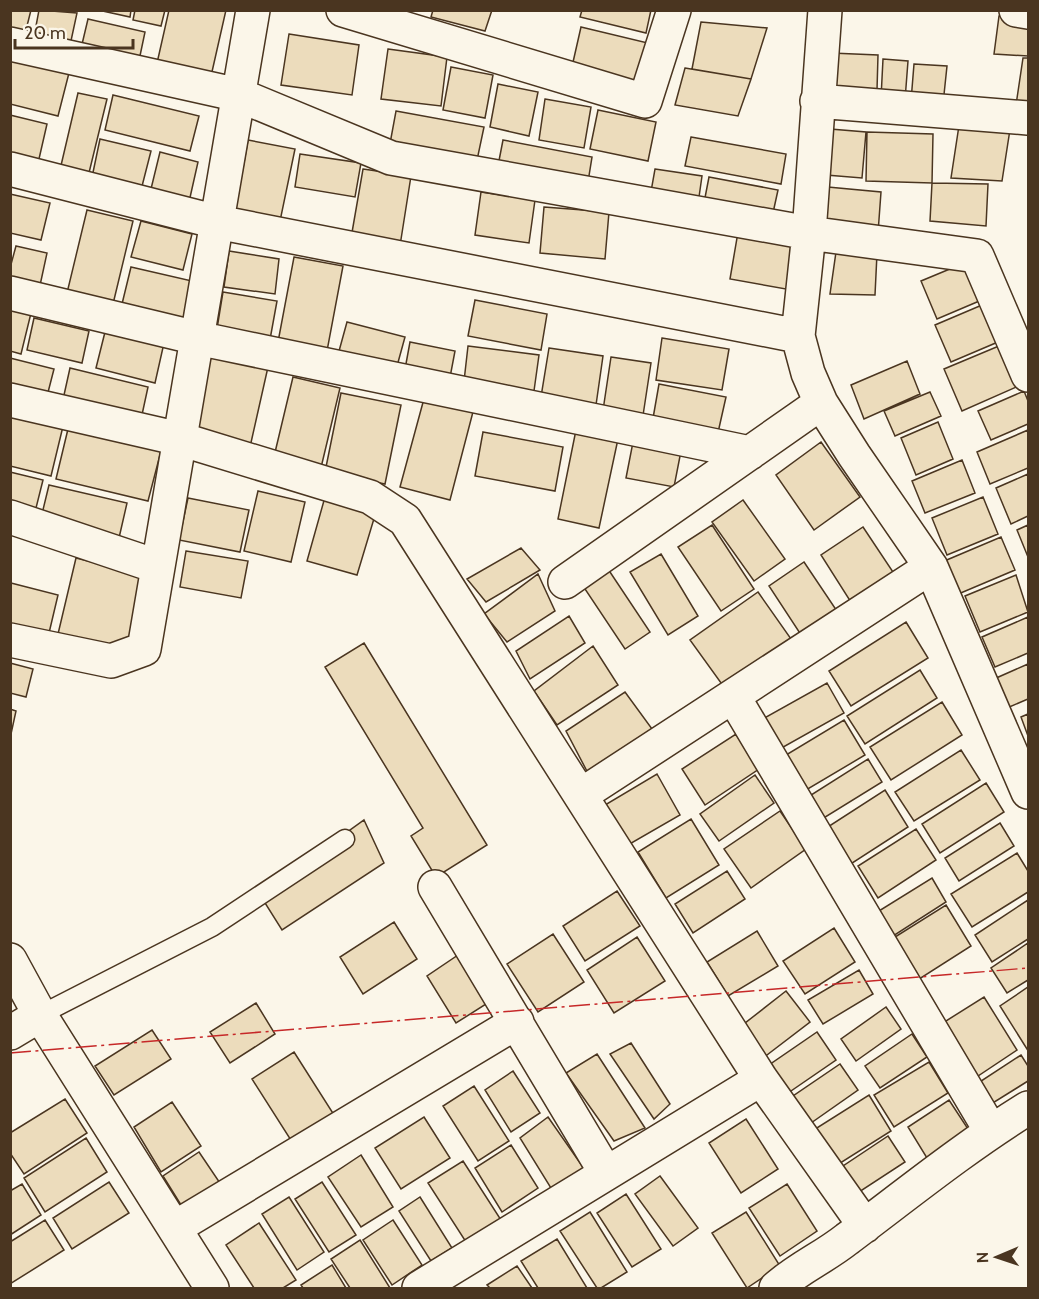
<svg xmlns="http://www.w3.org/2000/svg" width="1039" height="1299" viewBox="0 0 1039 1299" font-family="Cabin,sans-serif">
  <rect width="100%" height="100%" fill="#fbf6e9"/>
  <path fill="#ecdcbc" stroke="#4a3520" stroke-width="1.5" d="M10 10H31L23 42 10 39Z
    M39 10 77 13 69 50 33 42Z
    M98 10H131L130 17Z
    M135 10H165L161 26 133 20Z
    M169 10H226L209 85 155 72Z
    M433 10H492L485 31 431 17Z
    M582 10H651L646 33 580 17Z
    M999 16 1028 19V56L994 54Z
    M88 19 145 32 137 70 79 57Z
    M701 22 767 28 751 79 692 69Z
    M581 27 652 44 643 87 571 71Z
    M289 34 359 45 352 95 281 85Z
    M388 49 447 57 441 106 381 99Z
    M831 53 878 55 877 90 831 89Z
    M10 55 70 69 58 116 10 104Z
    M1023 58H1028V106L1016 105Z
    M883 59 908 61 905 100 881 98Z
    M914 64 947 66 943 104 911 101Z
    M451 67 493 75 485 118 443 110Z
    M685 68 751 79 738 116 675 105Z
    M498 84 538 92 529 136 490 127Z
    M78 93 107 99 87 181 59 174Z
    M113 95 199 116 190 151 105 130Z
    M545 99 591 107 584 148 539 140Z
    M598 110 656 122 648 161 590 149Z
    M396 111 484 127 476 165 389 149Z
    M10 115 47 124 36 172 10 166Z
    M960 119 1011 123 1002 181 951 178Z
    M818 128 866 132 862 178 814 174Z
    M867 132 933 134 932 183 866 181Z
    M691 137 786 154 781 184 685 166Z
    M100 139 151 151 140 194 91 182Z
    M248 140 295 149 279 226 234 218Z
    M503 140 592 157 587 188 497 171Z
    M160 152 198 162 189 202 150 193Z
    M300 154 361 163 355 197 295 187Z
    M363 169 411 176 399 252 350 244Z
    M655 169 702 176 698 204 650 197Z
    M709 177 778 190 771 222 703 208Z
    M932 183 988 184 986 226 930 221Z
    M817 186 881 192 878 233 814 229Z
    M481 192 535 200 529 243 475 235Z
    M10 194 50 203 41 240 10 233Z
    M544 207 609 212 605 259 540 253Z
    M87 210 133 221 113 304 67 293Z
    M141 221 192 234 183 270 131 257Z
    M839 231 878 233 875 295 830 294Z
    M738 232 805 244 797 291 730 279Z
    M16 246 47 253 39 290 10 283V268Z
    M229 251 279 259 275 294 224 287Z
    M294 257 343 266 327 351 278 342Z
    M969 261 984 299 937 319 921 281Z
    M131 267 192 281 183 319 122 304Z
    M223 292 277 301 269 345 216 335Z
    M475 300 547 314 541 350 468 336Z
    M989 302 1005 339 951 362 935 325Z
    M10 304 32 309 21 354 10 351Z
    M34 318 89 331 82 363 27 350Z
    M347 322 405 337 394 377 336 362Z
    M106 328 164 343 155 383 96 368Z
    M662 338 729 349 722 390 656 380Z
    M410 342 455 351 448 388 403 380Z
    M1006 343 1023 384 962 411 944 369Z
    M468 346 539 355 533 398 463 390Z
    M549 348 603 356 595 412 540 403Z
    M211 354 268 367 250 447 193 434Z
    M611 357 651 363 642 422 602 417Z
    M10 358 54 369 45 404 10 395Z
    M907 361 920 394 864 419 851 385Z
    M70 368 148 387 140 424 62 404Z
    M293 377 340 388 319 476 272 465Z
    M659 384 726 397 717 437 652 424Z
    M1024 391 1028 401V424L991 440 978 411Z
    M930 392 941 416 895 436 884 411Z
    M341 393 401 405 385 484 325 472Z
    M425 395 474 408 450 500 400 487Z
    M10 405 65 418 51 476 10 466Z
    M938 422 953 459 916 475 901 438Z
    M68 429 161 451 148 501 56 479Z
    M576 430 618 439 599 528 558 519Z
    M1028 430V468L990 484 977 452Z
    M483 432 563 447 555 491 475 476Z
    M633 442 681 451 674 487 626 478Z
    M821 442 860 497 814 530 776 475Z
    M962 460 975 493 925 513 912 481Z
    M10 472 43 480 35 512 10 506Z
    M1028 474V516L1011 524 996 488Z
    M49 485 127 503 119 538 41 518Z
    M258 491 305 502 291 562 244 551Z
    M325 497 376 512 357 575 307 561Z
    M983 497 998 534 947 555 932 518Z
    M188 498 249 510 240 552 179 540Z
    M743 500 785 559 754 581 712 522Z
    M712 525 754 589 721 611 678 547Z
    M1028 525V557L1017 530Z
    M863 527 897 578 854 607 821 555Z
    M1001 537 1015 570 956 595 942 562Z
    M521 548 540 570 486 602 467 579Z
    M186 551 248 561 241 598 180 587Z
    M661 554 698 616 668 635 630 572Z
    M76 558 148 576 130 652 58 634Z
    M804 562 843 620 807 644 769 586Z
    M608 569 650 632 625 649 583 586Z
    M538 574 555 611 507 642 484 614Z
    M1016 575 1028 612 980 632 965 596Z
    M11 583 58 595 49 633 10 624Z
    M758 592 796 646 729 694 690 640Z
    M569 616 585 643 530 679 516 651Z
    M1028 617V653L995 667 982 637Z
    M906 622 928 658 851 706 829 671Z
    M364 643 487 845 436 877 411 836 423 828 325 667Z
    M593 646 618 685 557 725 534 691Z
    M10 663 33 669 26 697 10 693Z
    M1028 664V699L1007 708 994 679Z
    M920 670 937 698 865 744 847 716Z
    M827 683 844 713 778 750 761 720Z
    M625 692 655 733 590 777 566 731Z
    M942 702 962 735 891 780 870 747Z
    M10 709 16 711 11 734H10Z
    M1028 714V736L1021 717Z
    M844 720 865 755 801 793 781 758Z
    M736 734 759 769 705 805 682 769Z
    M961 750 980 780 914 821 895 792Z
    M868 759 882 782 814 824 800 802Z
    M657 774 680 815 628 845 605 805Z
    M755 775 774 803 719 841 700 814Z
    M986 783 1004 812 940 853 922 824Z
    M885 790 908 827 843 869 820 832Z
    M780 811 806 849 751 888 724 849Z
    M691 819 719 865 666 898 638 852Z
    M364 820 384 863 282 930 260 895Z
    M1000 823 1014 846 959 881 945 858Z
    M916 829 936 860 878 898 858 866Z
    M1017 853 1028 871V892L972 927 951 894Z
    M727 871 745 899 693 933 675 904Z
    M932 878 946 902 890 938 874 914Z
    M617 891 640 926 585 961 563 926Z
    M1028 900V939L992 962 975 935Z
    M946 905 971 946 913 983 887 942Z
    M394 922 417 959 363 994 340 957Z
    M834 928 855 962 805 994 783 961Z
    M757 931 778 966 728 996 707 962Z
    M553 934 584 982 538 1012 507 964Z
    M637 937 665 981 614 1013 587 970Z
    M1028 943V980L1007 993 991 968Z
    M464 951 494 999 456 1023 427 976Z
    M859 970 873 994 823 1024 808 1000Z
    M1028 987V1048L1027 1049 1000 1006Z
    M786 991 810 1022 763 1058 740 1027Z
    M984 997 1017 1050 972 1080 938 1026Z
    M256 1003 275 1034 230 1063 210 1032Z
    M886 1007 901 1029 856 1061 841 1039Z
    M152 1030 171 1059 114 1095 95 1066Z
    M817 1032 836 1060 788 1093 769 1065Z
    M912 1034 927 1057 880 1088 865 1066Z
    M631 1043 670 1104 654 1119 610 1054Z
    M294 1052 336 1118 294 1145 252 1079Z
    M597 1054 645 1128 614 1141 566 1073Z
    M1021 1055 1028 1066V1081L988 1106 975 1085Z
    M929 1062 948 1093 894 1127 874 1095Z
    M840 1064 858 1090 811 1123 793 1096Z
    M513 1071 540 1113 511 1132 485 1090Z
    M474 1086 509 1141 478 1161 443 1106Z
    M869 1095 891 1131 834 1167 812 1131Z
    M65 1099 87 1133 24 1174 10 1153V1133Z
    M949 1100 972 1135 930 1163 908 1127Z
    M172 1102 201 1146 161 1172 134 1127Z
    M424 1117 450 1158 401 1189 375 1148Z
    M548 1117 585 1170 554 1193 520 1138Z
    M746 1119 778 1169 741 1193 709 1143Z
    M888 1136 905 1162 853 1196 837 1170Z
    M86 1138 107 1172 45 1212 24 1178Z
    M511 1145 538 1188 502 1212 475 1168Z
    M199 1152 224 1189 186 1213 163 1176Z
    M361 1155 393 1207 361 1227 328 1177Z
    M463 1161 501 1220 466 1242 428 1183Z
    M660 1176 698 1228 673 1246 635 1194Z
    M109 1182 129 1213 72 1249 53 1218Z
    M322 1182 356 1235 329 1252 295 1199Z
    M22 1184 41 1215 10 1235V1191Z
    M787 1184 817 1231 780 1256 749 1208Z
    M626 1194 661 1249 632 1267 597 1213Z
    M289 1197 324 1252 297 1270 262 1214Z
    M420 1197 452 1248 431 1261 399 1211Z
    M590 1212 627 1272 601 1288H597L560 1231Z
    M746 1212 780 1266 747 1288 712 1233Z
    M45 1220 64 1250 10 1284V1242Z
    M393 1220 422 1265 392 1285 363 1240Z
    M259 1223 296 1280 283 1288H254L226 1245Z
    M557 1239 587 1288H538L521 1261Z
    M360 1240 390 1288H350L331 1259Z
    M332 1265 346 1288H303L301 1285Z
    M517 1266 532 1288H490L487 1285Z"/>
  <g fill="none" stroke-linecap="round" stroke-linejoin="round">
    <defs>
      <path id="service" d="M40 1015 212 927 345 839"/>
      <path id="minor" d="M343 10 645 101 674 10
        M825 10 809 233 798 336 808 373 821 403 854 455 931 567 1028 792
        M1016 10 1028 12
        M10 44 239 95 391 158 809 233 977 256 1028 375
        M817 101 1028 118
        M10 169 217 222 798 336
        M10 293 197 338 750 453
        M10 400 180 439 370 497 405 520 761 1079 865 1226
        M10 517 156 566
        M565 582 821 403
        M10 640 111 661 144 649 253 10
        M733 696 991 1131
        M581 795 931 567
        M435 887 606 1173
        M10 960 40 1015 212 1288
        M10 1033 40 1015
        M176 1227 517 1022
        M419 1288 761 1079
        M776 1288C800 1267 823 1258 847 1239 907 1194 965 1147 1028 1108"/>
    </defs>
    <use href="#service" stroke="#4a3520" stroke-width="21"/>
    <use href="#minor" stroke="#4a3520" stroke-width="36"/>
    <use href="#service" stroke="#fbf6e9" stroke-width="18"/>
    <use href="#minor" stroke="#fbf6e9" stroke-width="33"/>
    <path stroke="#c62828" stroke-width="1.5" stroke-dasharray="21 4.5 3 4.5" stroke-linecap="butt" d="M10 1053 1028 968"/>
  </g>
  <rect width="1039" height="1299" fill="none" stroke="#4a3520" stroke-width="24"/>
  <g transform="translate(997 1257) rotate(268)" stroke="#fbf6e9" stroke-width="4.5" paint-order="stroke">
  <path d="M0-4.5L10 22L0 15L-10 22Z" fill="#4a3520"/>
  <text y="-9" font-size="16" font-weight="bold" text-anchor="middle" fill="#4a3520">N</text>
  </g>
  <path d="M15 39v9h118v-9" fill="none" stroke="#4a3520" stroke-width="3"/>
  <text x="24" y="39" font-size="18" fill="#4a3520" stroke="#fbf6e9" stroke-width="4.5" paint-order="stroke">20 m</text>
</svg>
